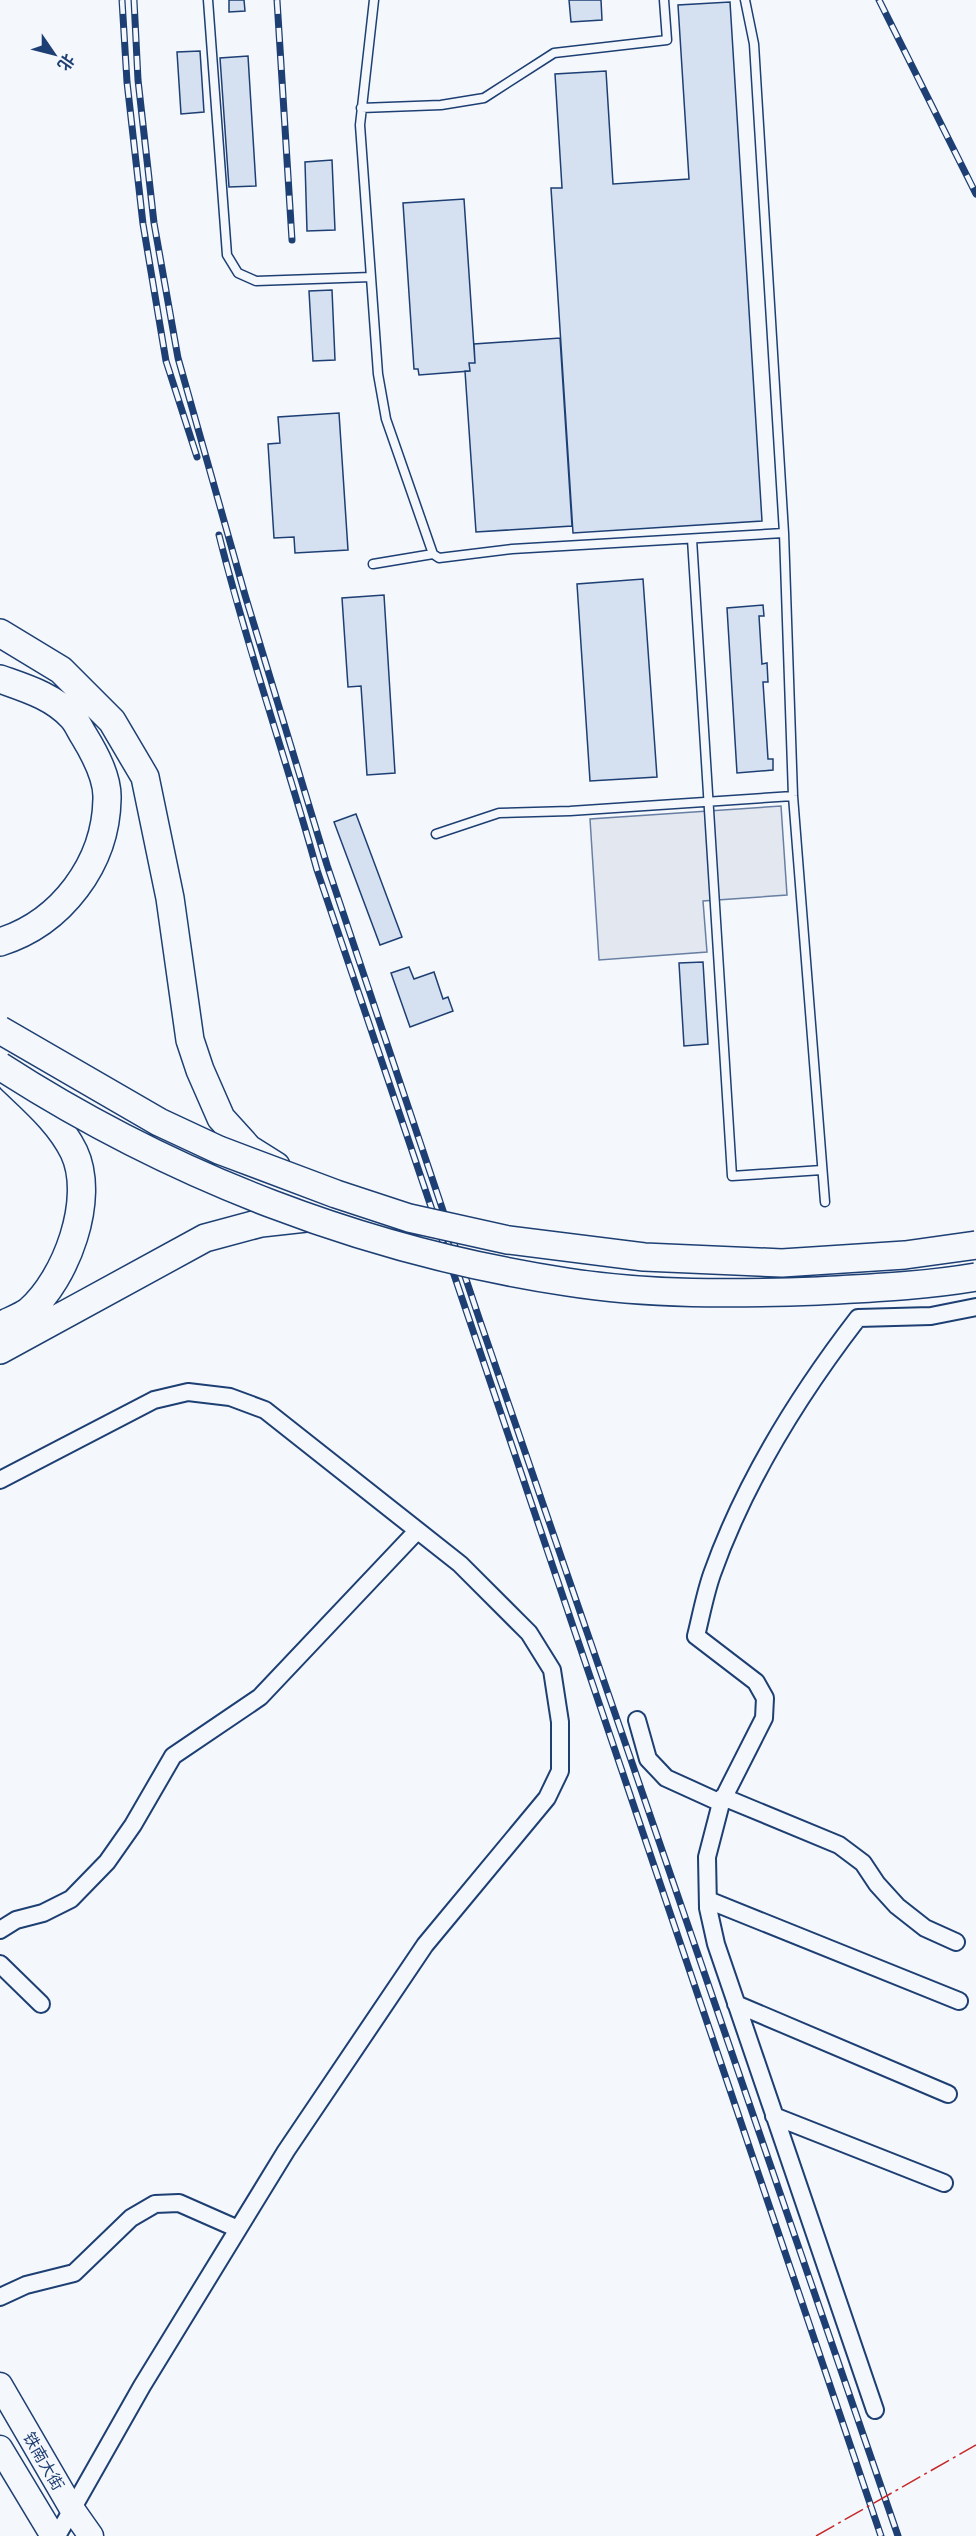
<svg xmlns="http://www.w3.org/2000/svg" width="976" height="2536" viewBox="0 0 976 2536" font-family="'Roboto Condensed','Noto Sans SC',sans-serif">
  <rect width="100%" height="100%" fill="#f4f7fb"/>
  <path fill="#e3e8f0" stroke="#687fa3" stroke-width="1.5" d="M781 806 787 895 703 901 707 952 599 960 590 819Z"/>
  <path fill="#d5e0f0" stroke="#1d3f73" stroke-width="1.5" d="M229 0H244L245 11 229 12Z
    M569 0H601L602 20 571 22Z
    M730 2 762 521 573 533 551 188H562L555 74 606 71 613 184 689 179 678 5Z
    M200 51 204 112 181 114 177 52Z
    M248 56 256 186 229 187 220 58Z
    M332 160 335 230 307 231 305 162Z
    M464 199 475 363H469L470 371 419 375 418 369H414L403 203Z
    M332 290 335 360 313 361 309 291Z
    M560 338 572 526 476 532 465 371H470L469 363H475L474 344Z
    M339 413 348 550 295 553 294 537 274 538 268 444 280 443 278 417Z
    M643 579 657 777 590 781 577 584Z
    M384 595 395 773 367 775 361 686 348 687 342 598Z
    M763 605 764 616H759L762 664 767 663 768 682H763L768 759H773V770L737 773 727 608Z
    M356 814 402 937 380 945 334 822Z
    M703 962 708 1044 684 1046 679 963Z
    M409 967 414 979 434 972 443 999 448 997 453 1011 410 1027 391 973Z"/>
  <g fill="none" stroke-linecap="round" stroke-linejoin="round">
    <defs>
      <path id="service" d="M208 0 227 255 238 273 256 281 371 277
        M374 0 360 125 378 374 386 419 433 554
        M745 0 754 44 784 533 793 796 825 1202
        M361 108 441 105 484 98 554 53 667 40 664 0
        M692 539 732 1176 822 1170
        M373 564 433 554 439 558 512 549 784 533
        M436 834 499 813 570 811 793 796"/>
      <path id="minor" d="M0 1480 154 1400 188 1392 230 1397 265 1410 460 1564 529 1633 552 1670 560 1722V1771L547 1798 425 1945 286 2151 142 2386 57 2536
        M637 1720 648 1759 666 1778 721 1803
        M723 1797 839 1845 863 1863 877 1884 897 1906 925 1928 956 1942
        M708 1900 959 2001
        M0 1930 16 1920 43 1913 71 1899 107 1862 133 1825 173 1756 260 1697 417 1531
        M0 1964 41 2004
        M736 2004 948 2094
        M774 2116 944 2183
        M0 2297 26 2285 74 2273 131 2218 155 2204 179 2203 238 2229
        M875 2410 716 1944 708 1908 707 1857 721 1803 764 1718 765 1698 756 1682 696 1636C701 1616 705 1594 712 1574 745 1481 798 1396 858 1318L931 1316 976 1307"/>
      <path id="secondary" d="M0 2385 72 2509 91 2536
        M0 2448 53 2536"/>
      <path id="primary" d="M0 633 61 670 112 721 145 777 170 898 190 1040 200 1070 221 1118 249 1149 276 1166
        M0 679C25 688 53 696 72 717 77 722 80 730 84 736 95 754 108 778 107 799 106 864 61 923 0 942
        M0 1326C9 1321 21 1317 29 1311 66 1279 96 1199 74 1152 60 1123 34 1101 11 1079
        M0 1350 205 1238 261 1223 306 1218"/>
    </defs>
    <use href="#service" stroke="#1d3f73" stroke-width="11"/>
    <use href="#minor" stroke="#1d3f73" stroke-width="20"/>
    <use href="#secondary" stroke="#1d3f73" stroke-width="27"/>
    <use href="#primary" stroke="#1d3f73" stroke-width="30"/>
    <use href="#service" stroke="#f4f7fb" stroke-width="8"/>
    <use href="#minor" stroke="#f4f7fb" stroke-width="16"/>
    <use href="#secondary" stroke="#f4f7fb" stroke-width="24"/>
    <use href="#primary" stroke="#f4f7fb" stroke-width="27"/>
    <defs>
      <path id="rail" d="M122 0 127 82 143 224 166 361 197 457
        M134 0 138 80 154 223 178 358 245 595 327 865 480 1321 898 2536
        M277 0 292 240
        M879 0 976 194
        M219 535C247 648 286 758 317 870L881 2536"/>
    </defs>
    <use href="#rail" stroke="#1d3f73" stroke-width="7"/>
    <use href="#rail" stroke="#f4f7fb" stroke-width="4.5" stroke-dasharray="14" stroke-linecap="butt"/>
    <defs>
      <path id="primary-bridge" d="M0 1030 159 1122 219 1150 336 1194 409 1218 508 1240 644 1257 782 1263 905 1255 976 1245
        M0 1066C172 1177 364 1251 567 1282 649 1295 734 1294 818 1291 871 1288 923 1286 976 1277"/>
    </defs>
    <use href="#primary-bridge" stroke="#1d3f73" stroke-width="30" stroke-linecap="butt"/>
    <use href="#primary-bridge" stroke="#f4f7fb" stroke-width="27"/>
    <path stroke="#c62828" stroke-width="1.5" stroke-dasharray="21 4.5 3 4.5" stroke-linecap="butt" d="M816 2536 976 2445"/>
  </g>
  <g text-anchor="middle" stroke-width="4.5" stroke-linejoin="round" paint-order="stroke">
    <g font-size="16" fill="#1d3f73" stroke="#f4f7fb">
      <text transform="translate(44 2461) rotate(60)" y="6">铁南大街</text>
    </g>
  </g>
  <g transform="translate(54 54) rotate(125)" stroke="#f4f7fb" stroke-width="4.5" paint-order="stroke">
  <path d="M0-4.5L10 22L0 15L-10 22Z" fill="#1d3f73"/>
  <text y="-9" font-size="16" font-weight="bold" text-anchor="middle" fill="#1d3f73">北</text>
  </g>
</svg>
